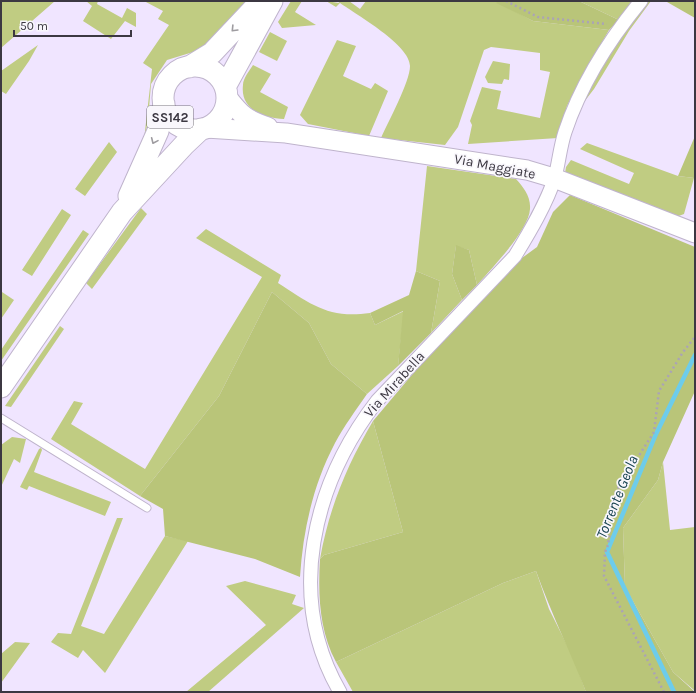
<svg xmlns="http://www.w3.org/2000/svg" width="696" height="693" viewBox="0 0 696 693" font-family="Karla,sans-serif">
  <rect width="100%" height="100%" fill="#f0e5ff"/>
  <path fill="#c0cc82" d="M1 1H55L1 48Z
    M86 1H98L97 4 122 18 127 8 136 13V27L125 21 111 39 83 21 92 6Z
    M144 1H248L203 49 167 60 151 84 148 121 144 140 152 69 143 63 169 25 158 19 163 11Z
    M291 1H302L295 12 316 25 282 28 278 22Z
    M326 1 339 3 338 1H349L360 9 366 1H495L533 21 609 30 579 82 567 106 558 138 468 144 472 125 470 121 482 87 501 91 497 109 540 118 550 72 540 70V53L491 47 484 50 458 127 445 145 381 138C388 122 410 82 410 66 410 45 357 15 340 3L336 7Z
    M579 1H634L619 20Z
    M647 1H651L629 31 594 89 584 102 589 83Z
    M270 32 287 41 277 61 259 52Z
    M337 40 356 46 343 76 371 89 375 83 388 91 369 136 308 124 300 115Z
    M38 45 29 61 6 94 1 91V71Z
    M493 61 510 64 509 80 504 79 502 84 488 83 485 77Z
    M253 65 271 74 260 92 288 107 284 119C263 118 240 109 243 85 243 78 250 70 253 65Z
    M109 142 117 152 85 196 75 189Z
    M587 143 678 176 694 178 684 214 676 217 565 173 566 167 571 160 629 184 634 173 580 149Z
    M427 166 516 179C523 187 531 196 530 209 529 230 491 269 477 285L469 250 456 246 452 274 462 300 431 333 440 281 416 271Z
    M141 208 147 214 92 289 86 283Z
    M62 209 71 215 32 276 22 270Z
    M206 229 281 275 278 283C311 304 328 319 370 313L375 325 404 311 398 366 367 394 331 364 309 323 272 292 219 396 140 496 51 439 74 401 83 403 71 424 145 469 262 277 196 238Z
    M83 230 89 234 1 361V350Z
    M2 292 14 300 1 319V294Z
    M60 326 64 329 11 407 5 406Z
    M373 421 403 532 324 555 320 559C329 508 347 465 373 421Z
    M12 437 26 439 20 463 14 459 1 487V445Z
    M41 448 42 450 34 472 111 502 105 516 29 486 27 490 20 487 39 449Z
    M663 462 670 530 695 527V691L673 672 625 587 623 528 658 480Z
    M117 518H123L81 626 104 634 165 536 188 541 105 673 83 650 78 658 51 642 58 633 71 634Z
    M536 571 549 609 573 657 586 692H353L336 662 503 583Z
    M245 581 296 595 292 604 304 608 208 692H186L266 625 226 586Z
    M15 642 30 643 1 683V654Z"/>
  <path fill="#b9c579" d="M498 1H579L619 20 609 30 533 21 496 3Z
    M668 1H695V18L667 2Z
    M695 136V176L694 178 678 176Z
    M570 195 695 247V391L663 462 658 480 623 528 625 587 673 672 695 692H586C570 651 551 613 536 571L503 583 336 662C319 630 318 594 320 559L324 555 403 532 373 421 492 280 537 247 553 212Z
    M456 245 469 250 477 285 462 300 452 274Z
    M416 271 440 281 431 333 398 366 403 311 375 325 370 313 409 295Z
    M272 292 309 323 331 364 367 394C356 410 344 426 335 443 313 485 303 530 300 577L255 559 165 536 163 509 140 496 219 396Z"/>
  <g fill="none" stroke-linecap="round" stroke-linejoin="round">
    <path stroke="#6dcceb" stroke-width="4.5" d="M674 692 607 552 656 434 695 355"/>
    <defs>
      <path id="lane" d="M1 418 147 508"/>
      <path id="street" d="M340 692C285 597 313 484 377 401L515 256C529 233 547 203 555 177 559 162 560 147 565 132 581 84 609 40 641 1"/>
      <path id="secondary" d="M227 97C241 115 246 120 268 127
        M206 128 286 133 527 170 554 178 695 233"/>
      <path id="primary" d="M163 98a32 32 0 1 1 64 0a32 32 0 1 1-64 0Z
        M189 67 212 53 261 1
        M225 87 272 1
        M129 196 158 131 164 104
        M1 387 122 212 184 145 201 129"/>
    </defs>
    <use href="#lane" stroke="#bfb4cc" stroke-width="9"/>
    <use href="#street" stroke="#bfb4cc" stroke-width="15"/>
    <use href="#secondary" stroke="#bfb4cc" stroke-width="21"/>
    <use href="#primary" stroke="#bfb4cc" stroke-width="23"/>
    <path stroke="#aba3b6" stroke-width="2.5" stroke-dasharray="2 3" stroke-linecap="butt" d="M506 1 538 17 607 24
      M664 692 604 576 605 552 608 545 615 493 654 432 659 391 683 352 695 337"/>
    <use href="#lane" stroke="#fff" stroke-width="7"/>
    <use href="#street" stroke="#fff" stroke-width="13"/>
    <use href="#secondary" stroke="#fff" stroke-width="19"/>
    <use href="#primary" stroke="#fff" stroke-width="21"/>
  </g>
  <defs><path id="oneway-chevron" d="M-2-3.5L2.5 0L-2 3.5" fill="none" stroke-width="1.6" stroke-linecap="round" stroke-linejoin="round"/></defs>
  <g stroke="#9e9ca0">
    <use href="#oneway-chevron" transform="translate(234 29) rotate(134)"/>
    <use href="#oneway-chevron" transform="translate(154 141) rotate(114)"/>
  </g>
  <g text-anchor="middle" stroke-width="3.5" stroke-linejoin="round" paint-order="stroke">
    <rect fill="#f9f7fc" stroke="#75717a" stroke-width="1" x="147" y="106" width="46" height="22" rx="3"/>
    <g font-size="13" font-weight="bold" fill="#3c3842">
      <text x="170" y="122">SS142</text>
    </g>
    <g font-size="14" fill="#3c3842" stroke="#f9f7fc">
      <text transform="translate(495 166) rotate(11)" y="5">Via Maggiate</text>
      <text transform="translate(394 384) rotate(-48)" y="5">Via Mirabella</text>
    </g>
    <g font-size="15" font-style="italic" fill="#184350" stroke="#f9f7fc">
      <text transform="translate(617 497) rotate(-68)" y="5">Torrente Geola</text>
    </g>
  </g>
  <rect width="696" height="693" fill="none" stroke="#3c3842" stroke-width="4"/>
  <path d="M14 30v6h117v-6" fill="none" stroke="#3c3842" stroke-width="2"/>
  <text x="20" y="30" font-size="12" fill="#3c3842" stroke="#f9f7fc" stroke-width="3" paint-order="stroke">50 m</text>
</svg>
